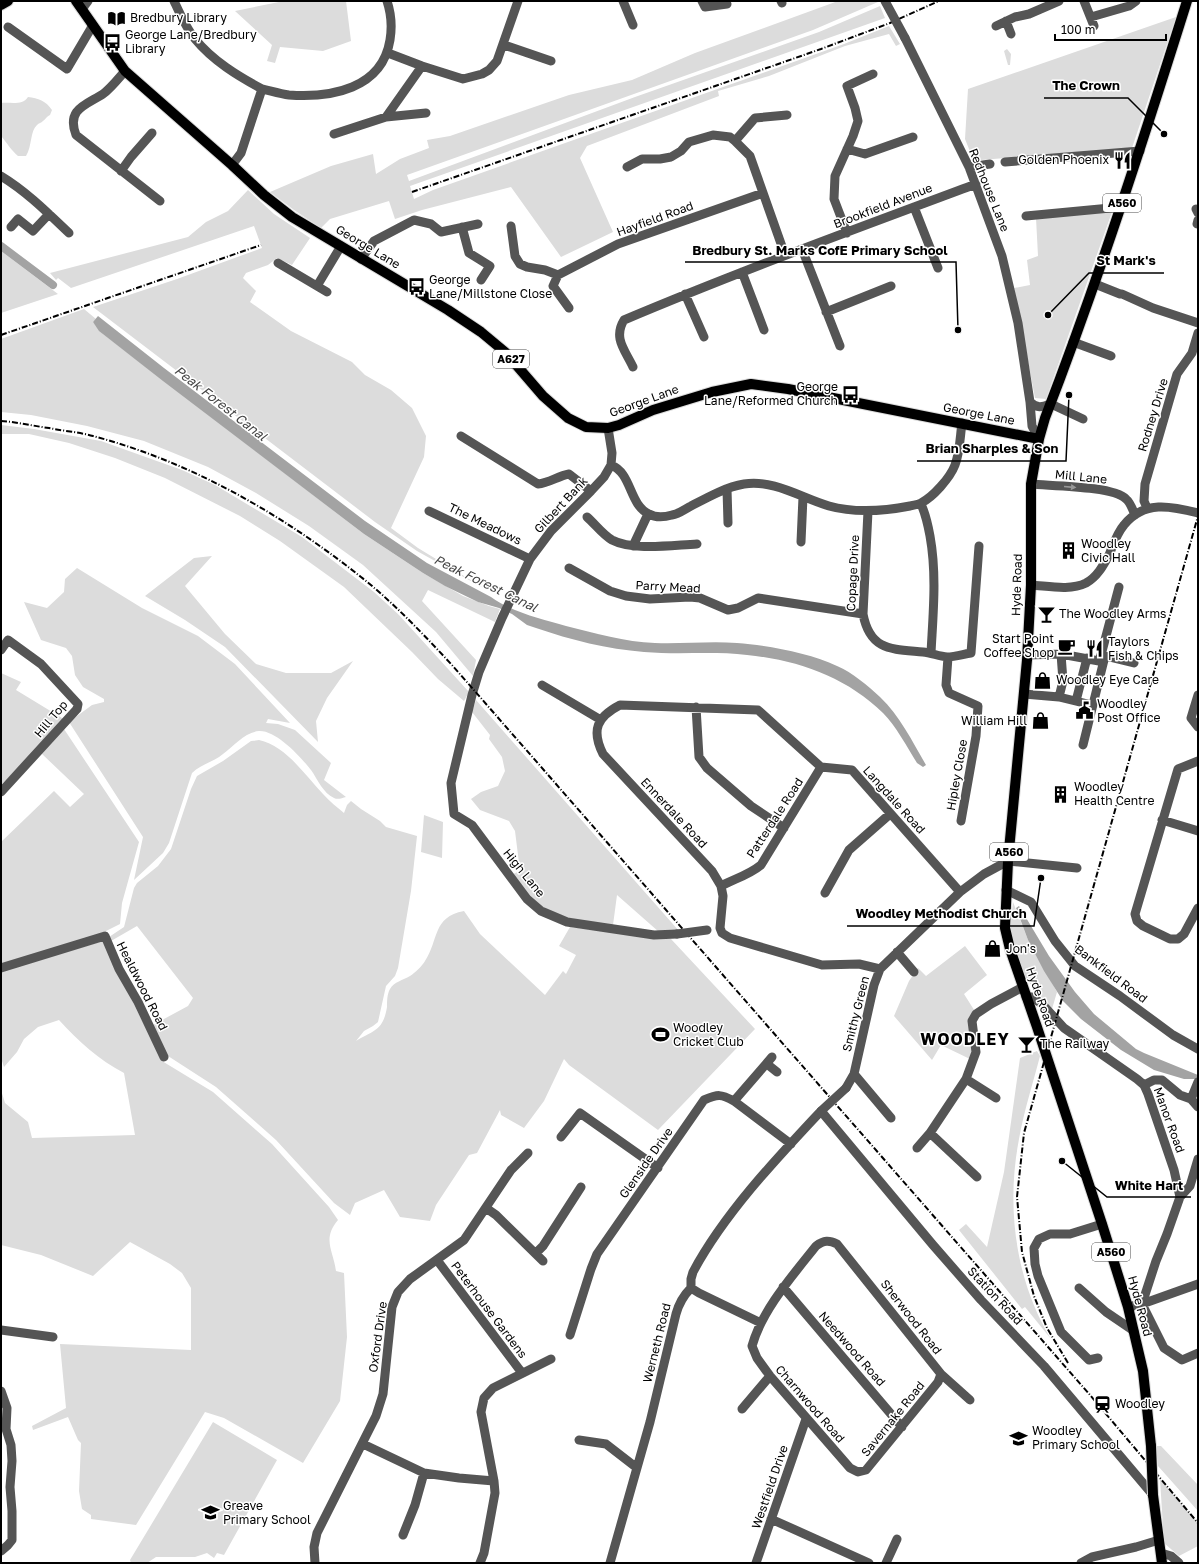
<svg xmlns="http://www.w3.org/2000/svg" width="1199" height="1564" viewBox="0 0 1199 1564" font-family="'Golos Text',sans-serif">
  <rect width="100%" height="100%" fill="#fff"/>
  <path fill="#dcdcdc" d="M284 1H346L351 41 323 51 280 47 275 63 267 61 272 45 235 11Z
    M838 1 878 2 813 30 407 175 409 181 635 97 819 32 880 6 885 18 410 186 414 199 433 190 844 44 889 26 900 44 896 46 889 34 845 46 769 76 718 91 719 96 587 146 580 158 613 232 561 257 511 187 422 210 395 219 389 201 330 219 321 228 294 210 270 192 331 166 373 154 376 174 400 159 429 148 427 140 450 136 569 95 632 80 695 53Z
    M1176 17 1132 148 981 160 973 159 965 139 968 89Z
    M1007 49 1011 54 1010 65H1008L1004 51Z
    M28 97C38 98 46 101 52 110L50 115C46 117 46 119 43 121 41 123 39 123 37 125 30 131 32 147 26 156H18C11 150 7 143 1 136V103C11 102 22 106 28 97Z
    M248 190 274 214 310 238 292 265 277 258 268 265 246 273 243 278 256 291 250 302 291 331 352 362 365 375 391 390 412 408 426 436 424 457 391 528 418 548 487 590 417 551 375 522 93 307 177 279 262 248 254 226 71 288 58 278 56 280 50 273 188 237 206 222 228 211Z
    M1112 212 1046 399 1035 398 1014 288 1030 285 1027 260 1038 256 1036 218Z
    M1 251 58 294 1 313Z
    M84 309 96 319 93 322 103 334 364 534 423 573 463 596 489 606 500 609 495 622 428 590 422 601 476 660 473 676 436 632 363 565 309 526 256 493 208 467 144 441 87 426 31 415 1 412V339Z
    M1 425 34 429 101 441 182 470 215 485 302 537 374 592 399 615 469 692 464 701 438 679 412 652 344 587 280 541 240 516 165 478 115 458 69 443 29 434H1Z
    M212 556 185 586 225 634 256 664 286 673H331L353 661 327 698 316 721 318 742 225 647 185 620 145 596 194 558Z
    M77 568 142 608 198 636 235 664 290 723 268 719 266 723 278 724 295 730 331 763 324 780 346 797C342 798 338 800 334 798 323 793 318 780 311 770 301 757 276 730 259 731 245 732 234 746 223 754 214 762 201 764 192 773L169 843 163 853 134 880 143 837 69 722 92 705 104 702V699L83 687 75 675 72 656 66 648 41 640 24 602 47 608 64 592 65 579Z
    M1 673 21 682 16 690 62 718V722L1 785Z
    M476 700 679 931 659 932 617 895 613 925C584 921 548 919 527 894 522 888 517 881 513 874L520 871 515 831 509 821 480 810 471 799 481 792 498 786 505 771 502 757 489 739 490 735 472 712Z
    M64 729 139 842 122 903 120 924 100 934 1 964V842L54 791 70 807 84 794 41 753Z
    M259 740C286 746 304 774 323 794 329 801 337 807 344 813L347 805 351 801 361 809 380 821 386 827 417 836 411 891 398 968 395 976 386 986 378 1022 373 1026 364 1031 356 1041C374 1030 383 1031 387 1007 387 1002 387 994 390 989 394 982 403 980 410 976 415 973 422 966 425 961 439 940 432 917 464 911L480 934 545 995 563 971 566 974 576 955 559 946 570 927 671 939 755 1029 658 1130 569 1065 564 1059 544 1101 524 1128 501 1115 500 1110 477 1153 469 1155 436 1205 430 1221 400 1217 384 1190 355 1203 350 1215 334 1203 276 1140 216 1087 168 1056 151 1026 188 1006 193 998 137 926 111 941 109 937 124 927 134 888 137 883 158 866 171 849 191 789 197 776 223 761 251 741Z
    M424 815 443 822 442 858 421 852Z
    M1013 902 1028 940 1057 992 1052 1009 1026 979 1020 968 1010 932Z
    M103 941 162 1061 213 1092 272 1144 329 1207 338 1220C322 1239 333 1250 336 1271L344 1273 347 1337 340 1401 303 1463 224 1418 205 1412 136 1525 91 1519V1515L82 1509 79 1491 81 1443 78 1440 68 1417 33 1430 32 1426 66 1408 60 1344 191 1350V1288L182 1273 170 1264 130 1242 93 1276 41 1255 1 1245V1090L5 1103 28 1122 32 1138 135 1135 124 1073C99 1060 78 1041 59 1020L38 1027 24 1039 17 1052 4 1067 1 1058V971Z
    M965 946 987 975 964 994 976 1013 972 1060 941 1045 932 1060 894 1016 909 981 918 968 926 976Z
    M1037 1051 1040 1056C1033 1083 1024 1111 1019 1139 1006 1206 1015 1280 1051 1339L1025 1307 1022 1309 959 1230 966 1224 987 1247 1004 1172 1020 1058Z
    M213 1422 277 1460 224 1555 217 1553 214 1558 207 1553 195 1557H156L147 1563H131L130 1560Z
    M1156 1446H1161L1198 1485V1511L1158 1466Z
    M1160 1479 1198 1523V1546L1179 1556 1164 1543Z"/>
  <path fill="#a3a3a3" d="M98 316 164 368 365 521 427 563 491 597C511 612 542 619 566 626 595 633 625 642 655 643 682 644 710 641 737 643 767 645 810 653 837 666 853 673 867 685 880 697 900 716 912 741 926 765L923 767 917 763C907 747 896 726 883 713 846 677 798 660 747 655 714 651 679 655 644 652 607 649 571 640 536 628L527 625 512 614 499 608 478 602 445 586 423 573 364 534 163 381 99 331 93 322Z
    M1019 906 1049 956 1075 992 1094 1014 1136 1049 1144 1053 1198 1075V1079H1184L1154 1070 1121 1050 1081 1019 1063 1001 1044 971 1028 940 1016 908Z"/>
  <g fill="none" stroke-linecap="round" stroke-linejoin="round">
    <path stroke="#a3a3a3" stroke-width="8" d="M1 246 53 285"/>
    <defs>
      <path id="major" d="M76 1 125 71 232 165 264 195 292 217 448 310 481 332 505 352 543 396 568 418 586 427 608 428 619 425 653 410 712 392 751 384 788 389 1039 439
        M1 5 8 1
        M1151 1446 1143 1371 1128 1307 1102 1224 1037 1027 1010 949 1005 928 1008 861 1027 660 1031 585V484L1039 439 1045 418C1098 281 1143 141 1187 1
        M1153 1495 1162 1563"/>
    </defs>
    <use href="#major" stroke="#dbdbdb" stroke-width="12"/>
    <path stroke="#555" stroke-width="9" d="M174 1C180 14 186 28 195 39 213 61 238 76 262 89L241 153 232 165
      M623 1 633 25
      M702 1 705 7 727 4
      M781 1 782 3
      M1084 1 1094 26
      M82 9 88 1
      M1091 17 1129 6 1136 1
      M1006 21 1011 34
      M996 26 1015 17 1029 14 1059 1
      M8 27 67 69 93 25
      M905 38 969 167 1002 256 1018 323 1030 402 1032 426 1039 439
      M504 45 551 61
      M388 53 422 66 463 79 482 74 489 70 497 61 518 1
      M125 71C118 79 111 88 103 94 86 105 66 109 76 135L160 201
      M262 89C271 91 280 94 289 95 331 98 382 89 390 40 392 28 391 13 387 1
      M386 117 422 66
      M334 134 386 117 426 113
      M735 141 755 118 787 115
      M847 149 865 154 913 137
      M1005 162 1140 151
      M627 167 642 159H660L671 157 681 151 689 142 713 135 730 137 735 141 750 156 785 255
      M969 167 990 164
      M121 171 131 157 152 133
      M1 176C26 191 48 213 69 233
      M914 207 938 268
      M1196 209 1198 213
      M1026 216 1121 207
      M1197 224 1198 220
      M511 226 515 256 520 264 527 267 545 270 558 275
      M11 227 18 219 33 231 49 214
      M462 227 469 253 490 266 481 280
      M847 233 834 199 835 176 853 136 858 121 855 108 847 86 873 74
      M802 249 840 346
      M361 259 374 241 414 220 431 224 441 232 478 224
      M278 263 327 292
      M742 272 764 330
      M1095 284 1120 294
      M317 286 341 246
      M685 294 704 337
      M1122 294 1153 308 1198 323
      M569 308 553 286 558 275 618 244 763 193
      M826 312 891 286
      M1073 342 1111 356
      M633 367C625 350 613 338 624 320 740 271 858 228 976 184
      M1030 402C1038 409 1042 407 1051 404L1083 419
      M608 428 612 453 611 465 604 477 591 491 551 531 530 559 502 618 479 672 472 695 451 783 454 814 472 825 527 899 541 911 567 922 654 935 677 934
      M461 436 538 484C549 483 558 476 569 474L591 491
      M611 465C632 473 629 505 649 514 656 518 665 517 672 515 679 514 685 509 691 506 708 497 726 487 744 484 773 479 802 498 829 506 854 513 884 511 910 506 913 505 918 505 921 503 933 497 950 478 955 465 960 452 960 437 962 423
      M1031 484C1051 486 1114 486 1126 499 1130 502 1133 510 1135 515
      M727 489 728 523
      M921 504C926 515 928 525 930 536 937 575 933 614 931 653
      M1147 508 1144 501 1145 484 1177 374 1192 353 1198 333
      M429 511 530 559
      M868 511 863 614C870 651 892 649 923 652 931 653 939 656 947 657 955 657 964 654 971 653L979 546
      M587 517C595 524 603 535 612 540 633 551 673 545 697 544
      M801 542 803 497
      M633 546 648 514
      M569 568 610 591 626 596 650 599 690 597 700 598 728 610 738 608 758 598 863 614
      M1031 585C1048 586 1070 591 1086 583 1097 577 1103 566 1109 555 1113 545 1117 533 1124 525 1144 500 1171 506 1198 513
      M1119 587 1101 655 1134 663
      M1 650 8 640 41 664 78 704 77 709 1 792
      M1027 655 1061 654 1099 661 1101 655
      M948 657 946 685 949 693 978 706 976 736 961 821
      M542 685 601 720
      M1024 694 1059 697 1092 705
      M1198 695 1191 718 1198 727
      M1059 697 1063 681 1061 654
      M1076 701 1087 658
      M696 707 699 757 707 768 751 806 784 828
      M1083 745 1105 656
      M1198 761 1178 769 1135 914 1137 921 1143 926 1170 939H1178L1184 934 1198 908
      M1162 820 1198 831
      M721 886C734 879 749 875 761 865L821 767
      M1006 890 1031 902 1055 941 1075 966 1120 996 1173 1035 1198 1049
      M825 893 849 850 890 814
      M720 928 723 896 721 886 712 871 603 754C591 730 597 717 620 705L758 710 821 767 852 770 960 892
      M720 928 722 933 730 938 822 965 859 964 880 969
      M897 952 914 972
      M1 968 105 936 119 969 138 1002 164 1057
      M1026 997H1032L1042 1004 1064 1028 1137 1079 1144 1085 1148 1094 1174 1170 1180 1197 1167 1234 1156 1261 1142 1304 1164 1348 1182 1360 1198 1353
      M767 1064 777 1072
      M854 1074 891 1118
      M966 1079 996 1098
      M1198 1082 1191 1099 1198 1107
      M1144 1085 1154 1080H1162L1180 1095 1191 1099
      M846 1088 854 1074 874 985 880 969 960 892 984 874 1008 861 1077 868
      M734 1101 772 1057
      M930 1133 977 1177
      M561 1137 580 1113 658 1168
      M917 1148 930 1133 966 1079 976 1052 972 1021 976 1014 991 1004 1023 987
      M1180 1197 1190 1186 1198 1159
      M486 1208 496 1215 543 1261
      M536 1253 543 1246 581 1187
      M437 1260 522 1373
      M783 1287 902 1427
      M691 1288 699 1293 761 1323
      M1079 1288 1106 1312 1134 1331
      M1128 1307 1142 1304 1198 1284
      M1 1330 53 1337
      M570 1335 591 1269 597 1254 704 1100C718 1094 721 1094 734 1101L791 1144
      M1098 1358 1089 1360 1061 1332 1038 1276 1035 1264 1034 1248 1039 1239 1050 1234H1070L1102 1224
      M941 1374 938 1382 866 1470 858 1472 850 1468 770 1376 757 1358 752 1346C762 1310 793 1275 816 1246 824 1240 829 1240 837 1244L941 1374 970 1400
      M1 1391 7 1408 6 1429 11 1445 12 1461 10 1487 12 1511V1540L8 1545 1 1551
      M742 1409 770 1376
      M579 1440 606 1444 637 1468
      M363 1444 424 1473 459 1478 494 1481
      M771 1519 869 1563
      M403 1535 415 1505 424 1473
      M1161 1553 1171 1556 1179 1563
      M315 1563 314 1547 317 1533 376 1416 383 1394 392 1307 398 1292 410 1279 464 1240 511 1170 528 1153
      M480 1563 484 1553 495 1493 494 1481 481 1412 484 1398 493 1388 551 1359
      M610 1563 650 1422 676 1314C679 1303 683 1296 691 1288V1279L693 1272C724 1214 776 1159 821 1111L933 1245 981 1300 1044 1366 1153 1495
      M756 1563 806 1419
      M886 1563 897 1539
      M1081 1563 1092 1557 1136 1547 1159 1540"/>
    <use href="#major" stroke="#000" stroke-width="10"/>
    <path stroke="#000" stroke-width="2" stroke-dasharray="6 2 1 2" stroke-linecap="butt" d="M412 192 821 49 890 23 939 1
      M1 335 261 245
      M1 421C17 422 33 426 49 428 63 431 79 432 93 436 191 462 282 514 361 577 394 603 423 634 452 665L1090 1395 1198 1523
      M1068 1363 1047 1328 1034 1296 1022 1252 1017 1197 1024 1133 1198 516"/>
    <defs>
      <path id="major-bridge" d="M1151 1446 1153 1495"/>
    </defs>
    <use href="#major-bridge" stroke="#dbdbdb" stroke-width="12" stroke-linecap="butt"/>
    <path stroke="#555" stroke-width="9" d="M885 1 905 38
      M677 934 707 930
      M821 1111 846 1088"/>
    <use href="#major-bridge" stroke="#000" stroke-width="10"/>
  </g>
  <defs><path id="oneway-solid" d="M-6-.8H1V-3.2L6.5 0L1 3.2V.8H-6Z"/></defs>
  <use fill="#999" href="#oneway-solid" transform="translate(1070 487) rotate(5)"/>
  <defs>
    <symbol id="library-bare" viewBox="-9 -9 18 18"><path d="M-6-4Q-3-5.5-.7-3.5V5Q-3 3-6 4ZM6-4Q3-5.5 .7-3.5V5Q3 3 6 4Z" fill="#000" stroke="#fff" stroke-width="2.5" paint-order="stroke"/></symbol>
    <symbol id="bus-bare" viewBox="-9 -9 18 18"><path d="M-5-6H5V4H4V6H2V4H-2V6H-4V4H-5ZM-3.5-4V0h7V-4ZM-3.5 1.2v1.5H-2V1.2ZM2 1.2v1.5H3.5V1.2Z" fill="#000" stroke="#fff" stroke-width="2.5" paint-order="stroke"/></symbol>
    <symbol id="restaurant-bare" viewBox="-9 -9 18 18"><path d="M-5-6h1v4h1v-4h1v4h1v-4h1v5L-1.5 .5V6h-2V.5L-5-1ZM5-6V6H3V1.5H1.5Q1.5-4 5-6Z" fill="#000" stroke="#fff" stroke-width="2.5" paint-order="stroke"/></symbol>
    <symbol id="building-bare" viewBox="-9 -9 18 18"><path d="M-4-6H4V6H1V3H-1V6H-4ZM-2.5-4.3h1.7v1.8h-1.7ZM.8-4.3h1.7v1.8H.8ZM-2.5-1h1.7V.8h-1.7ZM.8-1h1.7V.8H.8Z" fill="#000" stroke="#fff" stroke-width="2.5" paint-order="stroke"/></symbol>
    <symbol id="bar-bare" viewBox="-9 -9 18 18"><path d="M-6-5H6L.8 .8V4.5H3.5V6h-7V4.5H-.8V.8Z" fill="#000" stroke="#fff" stroke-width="2.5" paint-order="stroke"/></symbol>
    <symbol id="cafe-bare" viewBox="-9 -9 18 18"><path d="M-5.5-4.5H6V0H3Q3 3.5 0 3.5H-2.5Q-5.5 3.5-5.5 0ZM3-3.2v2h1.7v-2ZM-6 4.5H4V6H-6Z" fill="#000" stroke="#fff" stroke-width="2.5" paint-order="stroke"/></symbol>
    <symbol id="shop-bare" viewBox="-9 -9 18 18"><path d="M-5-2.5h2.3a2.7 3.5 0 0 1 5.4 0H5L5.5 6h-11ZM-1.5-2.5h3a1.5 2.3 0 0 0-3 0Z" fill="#000" stroke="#fff" stroke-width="2.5" paint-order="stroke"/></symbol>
    <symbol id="civic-bare" viewBox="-9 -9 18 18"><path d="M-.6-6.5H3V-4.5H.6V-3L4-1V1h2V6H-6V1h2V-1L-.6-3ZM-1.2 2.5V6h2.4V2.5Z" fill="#000" stroke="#fff" stroke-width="2.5" paint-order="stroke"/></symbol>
    <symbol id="stadium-bare" viewBox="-9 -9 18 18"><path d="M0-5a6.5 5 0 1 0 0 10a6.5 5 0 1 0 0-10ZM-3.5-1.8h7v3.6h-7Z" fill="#000" stroke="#fff" stroke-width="2.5" paint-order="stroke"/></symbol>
    <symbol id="station-bare" viewBox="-9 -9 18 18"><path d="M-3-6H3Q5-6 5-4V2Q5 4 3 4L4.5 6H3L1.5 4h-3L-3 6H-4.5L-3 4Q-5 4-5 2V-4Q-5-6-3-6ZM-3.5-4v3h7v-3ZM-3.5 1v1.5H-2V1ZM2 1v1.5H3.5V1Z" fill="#000" stroke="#fff" stroke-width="2.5" paint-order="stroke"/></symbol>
    <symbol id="school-bare" viewBox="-9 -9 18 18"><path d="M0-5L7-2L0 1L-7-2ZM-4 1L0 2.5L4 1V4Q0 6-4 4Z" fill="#000" stroke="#fff" stroke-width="2.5" paint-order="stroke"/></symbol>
  </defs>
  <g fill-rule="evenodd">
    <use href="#library-bare" x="104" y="6" width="25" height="25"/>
    <use href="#bus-bare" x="100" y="30" width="25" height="25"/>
    <use href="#restaurant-bare" x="1110" y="148" width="25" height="25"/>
    <use href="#bus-bare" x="404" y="274" width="25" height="25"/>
    <use href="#bus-bare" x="838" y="382" width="25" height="25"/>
    <use href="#building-bare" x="1056" y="538" width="25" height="25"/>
    <use href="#bar-bare" x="1034" y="602" width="25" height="25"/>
    <use href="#cafe-bare" x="1054" y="634" width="25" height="25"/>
    <use href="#restaurant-bare" x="1082" y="636" width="25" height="25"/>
    <use href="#shop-bare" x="1030" y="668" width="25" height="25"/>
    <use href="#civic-bare" x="1072" y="698" width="25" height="25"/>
    <use href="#shop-bare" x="1028" y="708" width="25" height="25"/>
    <use href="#building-bare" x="1048" y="782" width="25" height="25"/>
    <use href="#shop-bare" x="980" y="936" width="25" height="25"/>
    <use href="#stadium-bare" x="648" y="1022" width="25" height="25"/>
    <use href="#bar-bare" x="1014" y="1032" width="25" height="25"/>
    <use href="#station-bare" x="1090" y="1392" width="25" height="25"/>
    <use href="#school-bare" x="1006" y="1426" width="25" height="25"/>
    <use href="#school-bare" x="198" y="1500" width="25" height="25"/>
  </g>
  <g text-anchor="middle" stroke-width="3" stroke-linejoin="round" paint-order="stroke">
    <g fill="#fff" stroke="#4c4c4c" stroke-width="1">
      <rect x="1103" y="194" width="38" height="18" rx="3"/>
      <rect x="493" y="350" width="36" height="18" rx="3"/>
      <rect x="990" y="843" width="38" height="18" rx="3"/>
      <rect x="1092" y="1243" width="38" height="18" rx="3"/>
    </g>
    <g font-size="11" font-weight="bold" fill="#000">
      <text x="1122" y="207">A560</text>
      <text x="511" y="363">A627</text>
      <text x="1009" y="856">A560</text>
      <text x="1111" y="1256">A560</text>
    </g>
    <g font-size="12" fill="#000" stroke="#fff" text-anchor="start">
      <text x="130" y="22">Bredbury Library</text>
      <text x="125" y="39">George Lane/Bredbury<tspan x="125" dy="14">Library</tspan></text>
      <text x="1109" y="164" text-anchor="end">Golden Phoenix</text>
      <text x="429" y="284">George<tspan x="429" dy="14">Lane/Millstone Close</tspan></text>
      <text x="838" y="391" text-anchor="end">George<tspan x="838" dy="14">Lane/Reformed Church</tspan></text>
      <text x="1081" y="548">Woodley<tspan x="1081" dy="14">Civic Hall</tspan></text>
      <text x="1059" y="618">The Woodley Arms</text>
      <text x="1054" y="643" text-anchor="end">Start Point<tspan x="1054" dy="14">Coffee Shop</tspan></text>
      <text x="1108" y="646">Taylors<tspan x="1108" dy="14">Fish &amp; Chips</tspan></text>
      <text x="1056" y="684">Woodley Eye Care</text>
      <text x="1097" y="708">Woodley<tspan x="1097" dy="14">Post Office</tspan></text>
      <text x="1027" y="725" text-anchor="end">William Hill</text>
      <text x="1074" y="791">Woodley<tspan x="1074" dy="14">Health Centre</tspan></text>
      <text x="1006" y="953">Jon's</text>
      <text x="673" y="1032">Woodley<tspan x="673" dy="14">Cricket Club</tspan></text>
      <text x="1040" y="1048">The Railway</text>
      <text x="1115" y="1408">Woodley</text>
      <text x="1032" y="1435">Woodley<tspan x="1032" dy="14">Primary School</tspan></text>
      <text x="223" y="1510">Greave<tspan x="223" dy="14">Primary School</tspan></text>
    </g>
    <g font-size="12" fill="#000" stroke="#fff">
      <text transform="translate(989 190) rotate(68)" y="4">Redhouse Lane</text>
      <text transform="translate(883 206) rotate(-21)" y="4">Brookfield Avenue</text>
      <text transform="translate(655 219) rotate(-20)" y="4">Hayfield Road</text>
      <text transform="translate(368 247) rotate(31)" y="4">George Lane</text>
      <text transform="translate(644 401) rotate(-20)" y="4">George Lane</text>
      <text transform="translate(979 414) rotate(11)" y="4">George Lane</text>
      <text transform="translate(1153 415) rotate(-73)" y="4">Rodney Drive</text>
      <text transform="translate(1081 477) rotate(6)" y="4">Mill Lane</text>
      <text transform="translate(561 505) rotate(-47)" y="4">Gilbert Bank</text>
      <text transform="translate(485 524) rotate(26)" y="4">The Meadows</text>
      <text transform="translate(853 573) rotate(-87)" y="4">Copage Drive</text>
      <text transform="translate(1017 585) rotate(-88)" y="4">Hyde Road</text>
      <text transform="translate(668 587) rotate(3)" y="4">Parry Mead</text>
      <text transform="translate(51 719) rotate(-50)" y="4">Hill Top</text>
      <text transform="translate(957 775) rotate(-80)" y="4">Hipley Close</text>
      <text transform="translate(894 800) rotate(48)" y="4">Langdale Road</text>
      <text transform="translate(674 813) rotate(47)" y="4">Ennerdale Road</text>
      <text transform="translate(775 818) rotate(-57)" y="4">Patterdale Road</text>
      <text transform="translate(524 873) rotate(51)" y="4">High Lane</text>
      <text transform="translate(1111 974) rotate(37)" y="4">Bankfield Road</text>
      <text transform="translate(142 986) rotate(63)" y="4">Healdwood Road</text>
      <text transform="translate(1040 997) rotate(71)" y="4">Hyde Road</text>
      <text transform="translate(856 1014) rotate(-76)" y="4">Smithy Green</text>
      <text transform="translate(1169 1120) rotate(70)" y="4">Manor Road</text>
      <text transform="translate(646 1163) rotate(-55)" y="4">Glenside Drive</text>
      <text transform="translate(995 1296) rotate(47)" y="4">Station Road</text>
      <text transform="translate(1140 1306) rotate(75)" y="4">Hyde Road</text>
      <text transform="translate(489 1310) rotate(53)" y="4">Peterhouse Gardens</text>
      <text transform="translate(911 1317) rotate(52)" y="4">Sherwood Road</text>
      <text transform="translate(378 1337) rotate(-82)" y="4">Oxford Drive</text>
      <text transform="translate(657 1343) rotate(-76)" y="4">Werneth Road</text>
      <text transform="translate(852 1349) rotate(49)" y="4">Needwood Road</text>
      <text transform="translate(810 1404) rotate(49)" y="4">Charnwood Road</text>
      <text transform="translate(893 1419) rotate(-51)" y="4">Savernake Road</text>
      <text transform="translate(770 1487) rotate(-71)" y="4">Westfield Drive</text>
    </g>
    <g font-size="13" font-style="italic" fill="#444" stroke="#fff">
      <text transform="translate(221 403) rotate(38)" y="5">Peak Forest Canal</text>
      <text transform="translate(486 583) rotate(26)" y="5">Peak Forest Canal</text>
    </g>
    <g font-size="16" font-weight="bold" letter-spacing="1" fill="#000" stroke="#fff">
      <text x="965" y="1045">WOODLEY</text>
    </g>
  </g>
  <path fill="none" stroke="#000" stroke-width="1.5" d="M1164 134L1128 98H1044M958 330L956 262H685M1048 315L1089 273H1164M1069 395L1066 461H917M1041 878L1034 926H847M1062 1161L1107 1197H1191"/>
  <g fill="#000" stroke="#fff" stroke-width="1.5">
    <circle cx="1164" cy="134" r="4"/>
    <circle cx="958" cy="330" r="4"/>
    <circle cx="1048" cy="315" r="4"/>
    <circle cx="1069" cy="395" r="4"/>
    <circle cx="1041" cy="878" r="4"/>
    <circle cx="1062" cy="1161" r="4"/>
  </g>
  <g font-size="13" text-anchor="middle" font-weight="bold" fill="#000" stroke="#fff" stroke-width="3" stroke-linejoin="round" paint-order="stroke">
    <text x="1086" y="90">The Crown</text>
    <text x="820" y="255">Bredbury St. Marks CofE Primary School</text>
    <text x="1126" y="265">St Mark's</text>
    <text x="992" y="453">Brian Sharples &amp; Son</text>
    <text x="941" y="918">Woodley Methodist Church</text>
    <text x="1149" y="1190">White Hart</text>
  </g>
  <rect width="1199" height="1564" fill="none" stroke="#000000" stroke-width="4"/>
  <path d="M1055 34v6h111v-6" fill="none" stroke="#000000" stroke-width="2"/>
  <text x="1061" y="34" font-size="12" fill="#000000" stroke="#ffffff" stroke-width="3" paint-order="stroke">100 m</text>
</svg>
